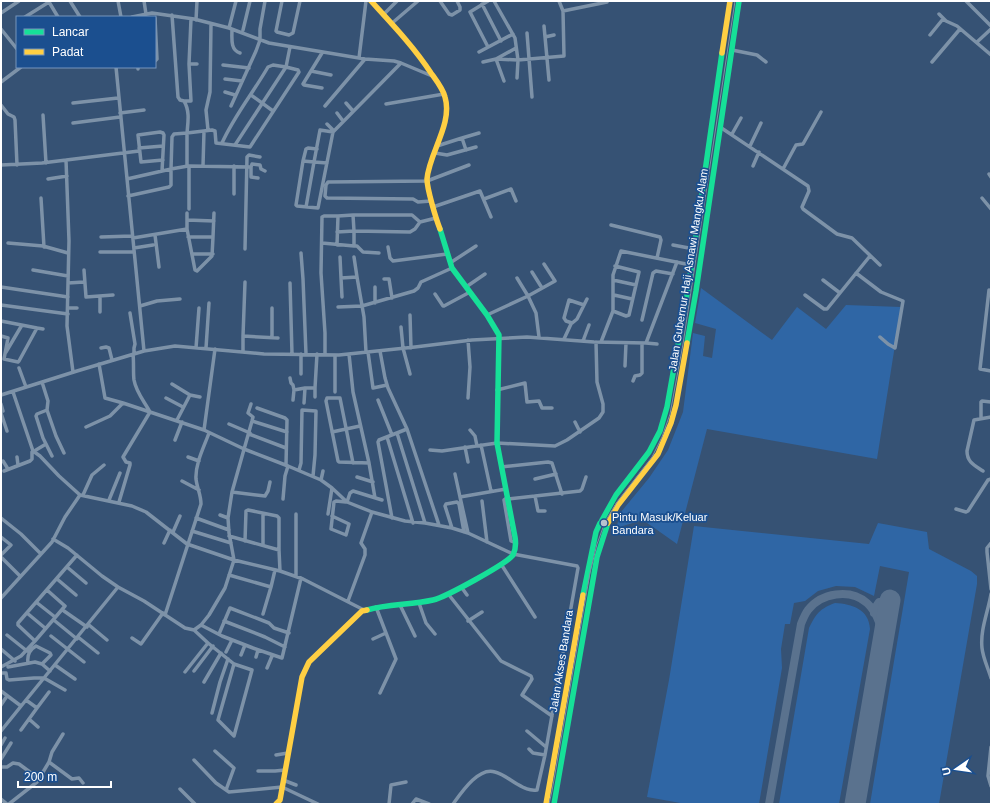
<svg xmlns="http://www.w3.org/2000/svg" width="992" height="805" viewBox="0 0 992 805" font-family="Helvetica,sans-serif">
  <rect width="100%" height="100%" fill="#365274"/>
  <path fill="#2f66a5" d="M701 288 772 340 797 307 826 329 846 305 901 307 877 459 707 429 677 544 643 520 616 528 621 512 649 478 668 450 683 412 693 333 705 336 703 356 712 358 716 329 695 323Z
    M878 523 927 532 929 549 971 571 977 576V584L939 804H870L909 572 880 566 874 596 855 587 836 586 818 591 805 601 794 603 790 624H785L781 649 782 668 759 804H686L647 797 669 680 694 526 869 544Z
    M835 603C852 604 869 609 870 629L839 804H779L809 628C816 614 819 609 835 603Z"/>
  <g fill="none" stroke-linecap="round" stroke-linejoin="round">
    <path stroke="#5a728e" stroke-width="8" d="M874 613 875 608 879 602 886 603 892 605C896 611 893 620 886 624
      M769 804 801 624C803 619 805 614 808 610 821 593 850 588 867 603 877 612 883 630 883 643"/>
    <path stroke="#5a728e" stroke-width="21" d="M855 804 890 600"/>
    <path stroke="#7d92a8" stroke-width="3.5" d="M70 1 80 17
      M118 1 121 17
      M144 1 146 14
      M282 1 276 31 277 32 289 35 293 33 300 1
      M440 1 449 14 452 15 460 10V7L457 1
      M488 1 470 12 488 47
      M494 1 515 38 518 60 517 78
      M966 1 991 26
      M482 4 501 41
      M563 11 607 2
      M1 13 19 1
      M939 14 946 21 957 26 991 55
      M172 15 178 97 180 100 184 101C190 111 188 122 187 133L212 130 215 131 216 143 250 147 299 72 298 70 286 67 290 47
      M383 15 397 1
      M25 17 49 2 58 17
      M132 17 152 13 194 19 229 28 269 43 365 59 394 61 401 63 432 76
      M155 18 157 59 155 61
      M196 20 197 1
      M391 24 418 1
      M544 26 549 80
      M229 28 236 1
      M1 29 17 49
      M232 29C232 38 230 50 240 53
      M243 30 250 1
      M527 33 532 97
      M930 35 943 19
      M545 37 554 35
      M977 42 991 29
      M732 50 757 55 766 62
      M479 52 513 34
      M359 58 366 1
      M483 62 496 59 518 60 564 56 563 11 559 1
      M932 62 960 29
      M189 64H197
      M223 65 249 68
      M116 67 144 351 175 346 264 354 339 355 415 347 472 340 527 337 594 342 646 343 657 344
      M138 67V69
      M311 71 331 75
      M225 79 242 81
      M504 81 496 59 516 48
      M1 82 21 67
      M322 88 304 85 303 84 322 53
      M225 92 235 95
      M251 95 273 111
      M184 101H191L189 64 191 19
      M73 103 118 98
      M346 103 353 111
      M386 104 444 94
      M1 105 8 114 14 117 15 120 17 165
      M231 106 256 51 260 40V29L265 1
      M325 106 365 59
      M120 113 144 110
      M337 113 343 121
      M43 115 46 163
      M73 123 120 117
      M327 124 334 131
      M720 127 808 186 809 191 802 207 803 209 837 234 852 238 880 265
      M208 130 206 110 210 92 211 24
      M732 134 741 118
      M222 143C234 116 253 93 268 67L273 65 286 67 235 145
      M437 146 462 138
      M750 146 761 123
      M139 148 163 146
      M466 150 462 138 479 133
      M435 153 447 155 476 147
      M66 160 69 241 67 326 73 372
      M303 161 306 149 308 148 317 149
      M327 163 314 162 320 130 333 132
      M1 165 42 163 139 151
      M203 166 204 131
      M753 166 759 152
      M251 167 252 164 260 165 261 169 265 171
      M783 169 796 145 803 144 821 112
      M162 171 164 135 163 133 160 132 138 135 141 162 163 160
      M989 174 991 177
      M48 179 67 176
      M127 179 171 169 172 137 174 134 187 133V166
      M234 194V166
      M128 196 169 187 171 185V169L188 166
      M41 198 44 247
      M982 198 991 209
      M484 199 511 189 516 201
      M431 201 418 202 413 199 327 198 325 196 326 185 328 182 427 181 469 165
      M306 207 314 162 303 161 296 205 297 206 318 208 333 132 401 63
      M433 207 480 191 491 217
      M189 209V166L251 167V177L258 178
      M187 213V229L195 270 197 271 212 256 213 237H188
      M187 220 214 221
      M611 225 660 237 661 240 657 258
      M337 232 354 231 353 215H412L420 222
      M155 235 159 267
      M101 237 132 236
      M213 237 214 213
      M133 238 187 229
      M8 243 43 246 68 253
      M322 243 354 246V231L410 232 415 229 420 222 436 218
      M337 245 338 216 353 215
      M673 245 694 249
      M354 246H357L363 252 379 253
      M388 247 390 258 393 261 447 254
      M134 248 153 245
      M245 249 247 157 249 155 260 157
      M100 252H134
      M301 253 303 279 306 354
      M192 254H213
      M340 257 341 278 357 277 364 317 366 352
      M354 257 357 277
      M450 263 476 246
      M33 270 68 276
      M84 270 86 297 113 295
      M532 272 542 288
      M856 273 881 292 903 301 895 348 888 344 880 337
      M341 278 342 297
      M384 279H389L392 298
      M613 280 636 285
      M823 280 840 293
      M245 282 243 336 278 338
      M68 283 84 282
      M290 283 292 354
      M1 287 68 297
      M375 287V303
      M466 287 485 274
      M989 290 980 369 991 371
      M435 294 443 306H444L470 292
      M614 295 632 299
      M805 295 824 309H827L870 256
      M100 296V312
      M1 305 68 314
      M140 306 157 301 180 299
      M338 307 362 306 414 291 418 288 421 282 452 268
      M68 308H77
      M613 311 626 316 629 315 639 272 615 266
      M130 313 135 344 134 348V354
      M410 315 411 348
      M487 315 528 296 517 278
      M642 320 653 273 656 271 673 274
      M1 321 37 328
      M572 323 566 321 564 318 569 300 584 305
      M401 327 403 348 410 374
      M1 336 8 338 4 359 18 362 19 361 37 328 43 329
      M243 336V352
      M272 337V308
      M539 337 536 313 528 296 555 281 544 264
      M564 339 571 324 577 319 587 299
      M468 340 470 367 468 398
      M583 341 589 325
      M601 342 613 311V275L621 251 691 265
      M646 343 677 262
      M101 348 106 347 109 348 112 360
      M196 348 199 308
      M206 348 209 303
      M380 351 385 378 388 388 407 429 439 525
      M6 352 22 325
      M368 352 373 388 387 385
      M133 354C134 363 133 372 134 380 136 392 144 401 150 412
      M325 354V333L321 273 322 217 324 216H338
      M349 354 353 392 369 463 375 498
      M99 364 105 398 123 403 204 430 244 449 288 466 321 480 332 488 347 502 372 512 405 521 425 523 452 528 468 533 513 554 577 566 578 568 545 755 537 790C529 791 524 788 517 784 510 780 503 774 495 772 479 766 461 793 453 804
      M625 366 626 343
      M19 368 26 387
      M301 374V354
      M290 378 291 383 293 385 294 390
      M633 381 635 376 640 375 642 373V343
      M42 382 48 401 47 410 56 436 64 453
      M172 384 190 395
      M497 390 525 383 527 402 539 401 542 408H552
      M335 392V355
      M1 395 77 371 144 351
      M315 397V388
      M166 398 183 407
      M293 400 294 390 305 388
      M378 400 392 435
      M304 403 305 388H315L317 354
      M1 404 3 411
      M257 408 285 418 287 420 286 465
      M47 410 37 414 36 416 43 438 52 456
      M1 413 7 431
      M981 418V402L982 401 991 402
      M177 420 190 395 200 397
      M252 421 287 432
      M575 422 580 432
      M229 424 250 433
      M86 427 110 416 123 403
      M204 430 215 349
      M470 430 475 436 477 446
      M332 432 360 426
      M397 433 425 523
      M249 434 286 448
      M387 437 413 523
      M175 440 182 422
      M481 445 491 491
      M465 447 468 462
      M36 450 46 444
      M430 450 442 451 497 443 555 446 567 440 599 418 603 412V404L597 382 596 342
      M33 451 40 456 59 476 80 495 132 506 146 512 187 544 234 560 280 571
      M17 457 18 465
      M188 457 199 461
      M3 461 8 469
      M353 463 340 398H327L326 401 338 461 339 462 369 463
      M501 467 548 462 552 463 562 494
      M299 470 301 463 302 410 316 411 315 455 313 476
      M4 471 30 461 32 459V452L33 451 13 392
      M983 471C974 465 967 462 967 451L974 420 991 417
      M455 474 460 497
      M357 477 373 482
      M535 479 556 474
      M321 480 323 471
      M182 481 199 490
      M232 492 265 496 268 491 270 482
      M83 495 92 475 104 465
      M535 496 538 511H545
      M508 497 504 500 511 541 516 543
      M283 499 285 476 288 466
      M508 499 580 491 582 489 586 477
      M109 500 120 473
      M482 501 487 542
      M119 502 130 465V463L126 462 123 457 150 412
      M347 502 350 493 353 491 382 500
      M956 509 966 512 968 511 988 480 991 479
      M296 514V576
      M328 514 332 488
      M220 515 228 518
      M332 516 349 524 346 535 331 529 334 502 336 501 346 502
      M1 518 21 534 41 554
      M196 518 229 530
      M392 518 378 442 379 440 407 429
      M452 528 445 506 446 504 457 502 459 504 464 532
      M192 531 231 543
      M173 532 180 516
      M468 533 460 497 506 489
      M229 536 279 550 280 571 303 579 364 610
      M1 537 11 545 1 555
      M53 539 68 548 102 576 118 587 144 601 185 628 194 630 201 625 209 615 225 588 234 560 229 533 228 518 232 492 252 421 253 417 248 413 251 404
      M245 541 246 511 248 510 277 516 279 518V550
      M164 543 170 530
      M991 543 987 548V552L991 589
      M263 545V514
      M1 557 20 576
      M501 564 535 617
      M67 567 86 583
      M229 575 271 587 275 570
      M57 579 76 595
      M462 588 467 595
      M991 594C988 612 980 630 982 648 983 658 988 668 991 678
      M449 595 501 661 531 676 532 679 522 695 552 716
      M1 598 52 542 65 517 80 495
      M348 601 365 555V549L361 543 372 512
      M36 602 55 617
      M419 603 426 623 435 634
      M400 605 415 636
      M376 607 396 659 380 693
      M64 611 87 627
      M27 613 45 628
      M263 614 271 587
      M165 615 201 504C201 495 197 488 196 479 195 464 204 447 209 433
      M55 621 77 639
      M224 621 265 637 285 647
      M468 621 482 612
      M89 625 107 640
      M201 625 222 636 253 648 282 658 301 578
      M219 634 230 608 269 623 274 628 289 633
      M7 635 27 651
      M51 636 84 662
      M78 637 98 653
      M132 638 141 644 163 613
      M373 639 386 633
      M35 641 65 606 47 590
      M208 643 234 664 252 670 234 736 218 720 234 664
      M1 649 15 661
      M226 652 232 640
      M241 655 245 645
      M256 657 258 650
      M28 663C27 656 29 650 36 646L50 653 51 655 42 664
      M55 665 75 679
      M1 667 21 656 35 641 18 625V623L77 555
      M8 667 35 662 42 664 50 671
      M267 668 272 656
      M194 671 213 646
      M185 672 208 643 194 630
      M1 673H6L7 679 9 680 34 678H44L65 690
      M204 682 221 653
      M1 691 21 706
      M1 705 7 696
      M37 708 49 692
      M212 713 220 682 228 659
      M29 719 38 727
      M21 730 37 708 26 700 118 587
      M1 731 26 700
      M527 731 546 747
      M1 745 5 738
      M991 747 988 776 991 786
      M529 749 533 753 545 755
      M215 751 234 768 226 790
      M276 755 288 753
      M1 759 11 743
      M194 760 216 783 229 792 282 787 318 804
      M49 762 72 779 79 778 83 783
      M1 767H7L13 763 19 764 38 778
      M258 771H275L285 770
      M283 780 296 785
      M180 789 195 804
      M1 799 7 804
      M9 804 37 782 49 762 52 752 63 734
      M389 804 391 785 406 782
      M412 804 416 799 429 804"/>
    <path stroke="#16e098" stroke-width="5.5" d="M687 343 696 291 739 1
      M602 520 616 495 649 452 660 431 667 407 689 283 722 53
      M583 595 596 532 600 523
      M367 610C388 604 411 605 433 600 446 597 506 564 513 555 516 549 516 543 515 537L497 443 499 335 487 315 452 268 440 229
      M554 804 597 557 607 526"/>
    <path stroke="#ffcf43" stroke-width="5.5" d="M371 1C392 24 414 47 431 73 436 80 443 89 445 97 453 124 429 153 427 179 427 189 436 219 440 229
      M722 53 730 1
      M608 523 618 505 658 454 671 423 676 405 687 343
      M276 804 280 800 302 677 309 662 362 611 367 610
      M546 804 583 595"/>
    <path stroke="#7e92a7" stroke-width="1" d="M549 804 552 791 590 573 597 544 605 522 617 502 652 457 662 437 670 414 683 344 735 1"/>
  </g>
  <circle fill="#b9c2ce" stroke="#1b4f8f" stroke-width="1.5" cx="604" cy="523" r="4"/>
  <g text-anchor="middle" stroke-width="3.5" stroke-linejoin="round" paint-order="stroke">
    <g font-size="11" fill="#fff" stroke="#1b4f8f">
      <text transform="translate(688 270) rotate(-81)" y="4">Jalan Gubernur Haji Asnawi Mangku Alam</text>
      <text transform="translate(561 661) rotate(-81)" y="4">Jalan Akses Bandara</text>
    </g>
    <g font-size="11" fill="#fff" stroke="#1b4f8f" text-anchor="start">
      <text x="612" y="521">Pintu Masuk/Keluar<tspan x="612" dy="13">Bandara</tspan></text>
    </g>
  </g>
  <rect width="992" height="805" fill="none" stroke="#ffffff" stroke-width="4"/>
  <rect x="16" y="16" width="140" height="52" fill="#1b4f8f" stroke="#7695bc"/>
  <rect x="24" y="29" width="20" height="6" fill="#16e098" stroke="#7695bc"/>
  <text x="52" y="36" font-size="12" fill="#ffffff">Lancar</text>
  <rect x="24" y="49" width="20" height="6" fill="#ffcf43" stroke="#7695bc"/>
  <text x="52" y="56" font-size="12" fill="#ffffff">Padat</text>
  <g transform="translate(956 769) rotate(257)" stroke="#1b4f8f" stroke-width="3" paint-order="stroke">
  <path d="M0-3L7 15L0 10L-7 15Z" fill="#ffffff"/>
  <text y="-6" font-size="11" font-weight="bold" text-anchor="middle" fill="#ffffff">U</text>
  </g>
  <path d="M18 781v6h93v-6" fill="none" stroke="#ffffff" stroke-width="2"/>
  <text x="24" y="781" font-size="12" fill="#ffffff" stroke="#1b4f8f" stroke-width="3" paint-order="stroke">200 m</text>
</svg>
